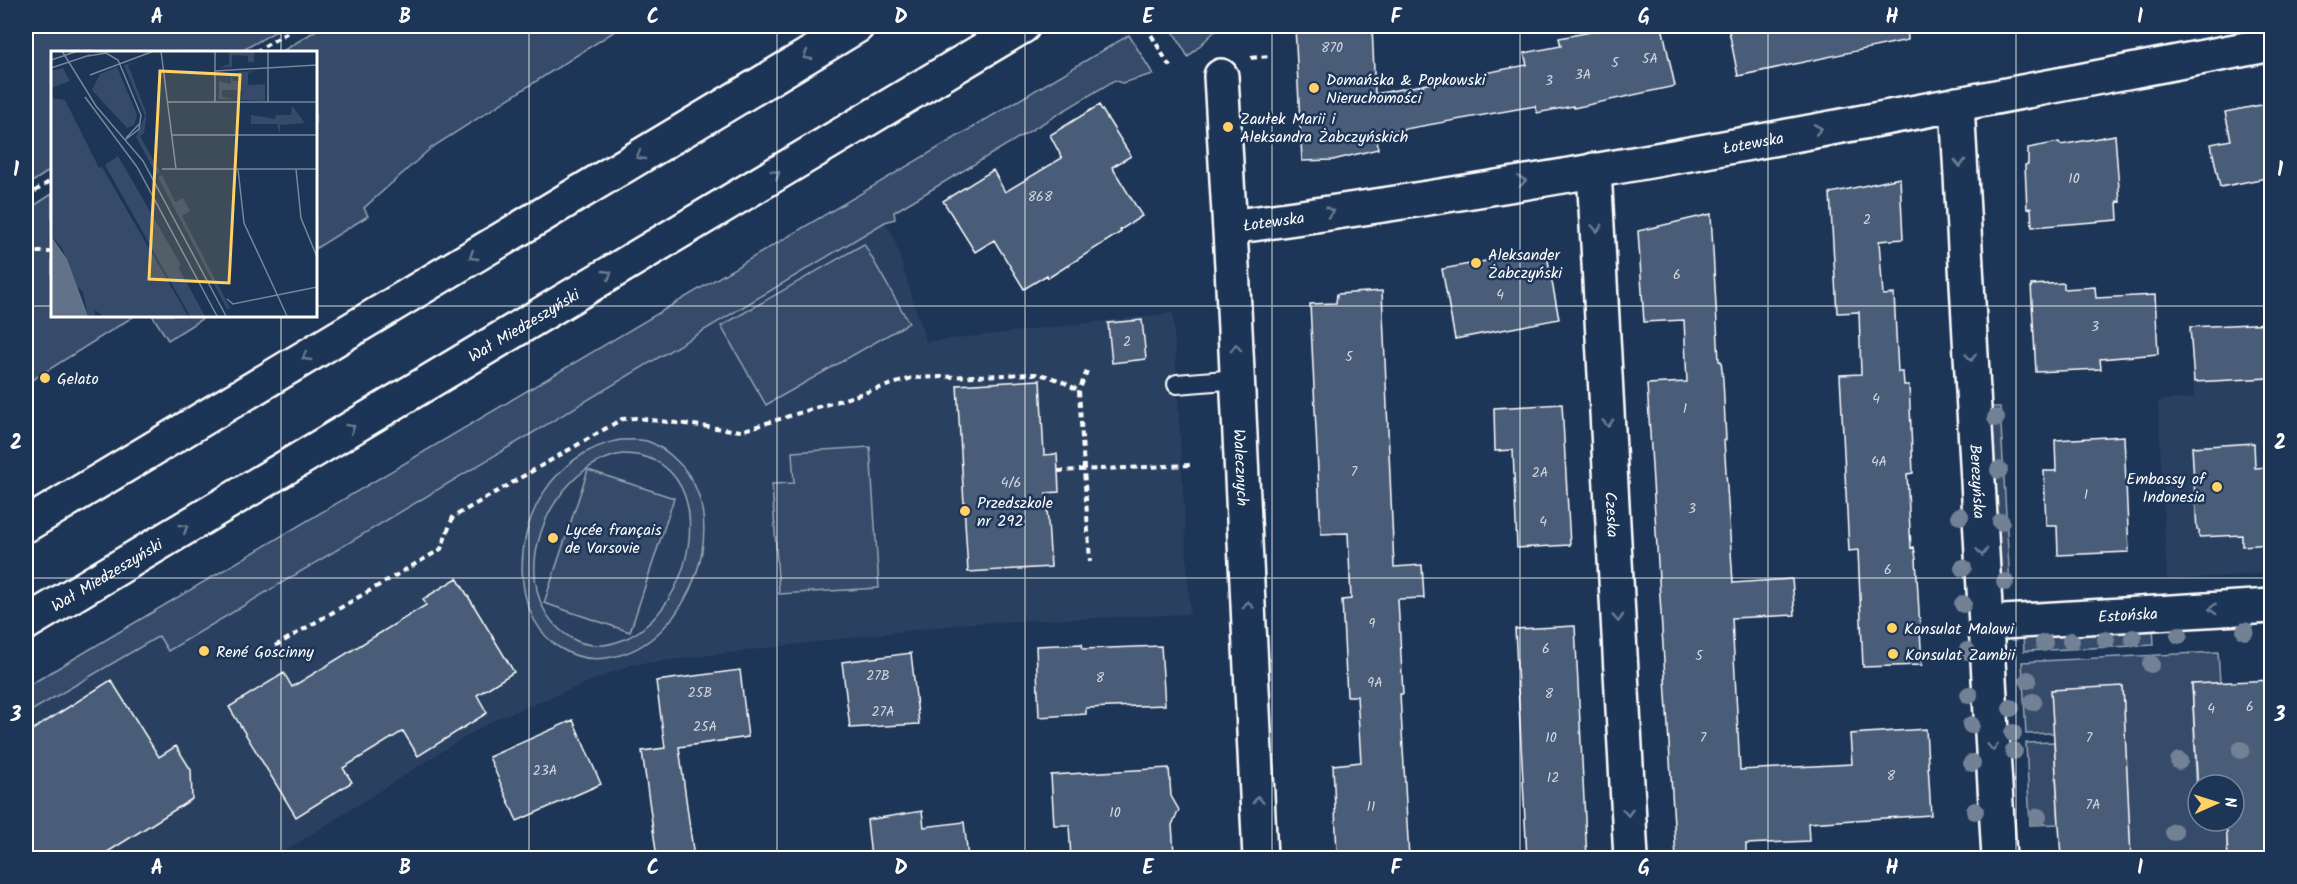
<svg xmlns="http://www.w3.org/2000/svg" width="2297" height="884" viewBox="0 0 2297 884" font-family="Kalam,sans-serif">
  <rect width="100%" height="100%" fill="#1d3557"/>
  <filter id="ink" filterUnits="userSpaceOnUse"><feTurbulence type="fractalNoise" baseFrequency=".0167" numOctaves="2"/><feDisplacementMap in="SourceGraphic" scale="12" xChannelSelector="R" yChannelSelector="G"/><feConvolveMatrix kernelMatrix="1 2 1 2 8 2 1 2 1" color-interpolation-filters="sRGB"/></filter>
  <g filter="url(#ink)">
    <path fill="#2a4161" d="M885 222 893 235 926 342 1173 313 1190 614 969 623 631 665 494 720 452 745 274 858H26V714L159 636 169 651Z
      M2271 323V573L2167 580 2158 401 2194 398 2190 327Z"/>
    <path fill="#364b69" stroke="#9aa5b4" stroke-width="1.5" fill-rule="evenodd" d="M26 26H285L240 52H52V169L26 186Z
      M323 26H623L431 148 364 208 368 216 315 249V52H281Z
      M1170 26H1226L1214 32 1188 57Z
      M1129 35 1153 74 1122 83 1115 80 894 212 895 219 885 222 168 651 159 636 26 714V687Z
      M52 194V315H136L26 384V211Z
      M864 244 909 323 766 405 721 326Z
      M152 315H208L168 340Z
      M1991 407H2000L2010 586H2001Z
      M620 440C628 440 638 439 647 441 659 445 668 452 677 461 736 517 690 643 612 657 594 661 576 658 560 648 538 634 526 609 523 583 516 519 553 453 620 440ZM622 454C724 453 700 612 620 641 604 647 586 647 571 638 499 594 544 468 622 454Z
      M870 447 879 588 779 594 772 484 794 483 792 452Z
      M588 470 674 498 630 632 544 603Z
      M2153 625 2154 645 2024 651 2023 636Z
      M2218 652 2220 683 2192 685 2198 821H2226L2228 858H2131L2122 687 2054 733 2026 734 2022 662Z
      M2054 742 2059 824 2030 825 2026 743Z"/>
    <path fill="#4a5d79" stroke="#fff" stroke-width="1.5" d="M1295 26H1372L1375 94 1527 65 1524 53 1561 46 1559 38 1622 26H1662L1675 86 1574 108 1573 106 1537 113 1535 106 1377 134 1378 149 1333 160 1302 161Z
      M1728 26H1907L1908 40 1738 76Z
      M2271 103V177L2220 187 2211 144 2231 140 2225 112Z
      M1099 105 1131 156 1112 167 1142 216 1120 230 1121 232 1048 278 1047 275 1024 289 994 240 975 252 943 201 993 170 1005 192 1062 158 1050 135Z
      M2115 135 2120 202 2117 201 2118 220 2032 227 2031 208 2027 209 2025 165 2028 164V148L2059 142 2061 145Z
      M1900 178 1903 239 1879 241 1883 295 1894 294 1898 372H1903L1904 385H1909L1913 473 1907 474 1911 548 1914 547 1916 559 1922 665 1863 667 1858 550 1849 551 1840 375 1861 374 1859 312 1837 313 1830 193Z
      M1711 214 1719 361H1721L1723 380 1726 440H1724L1733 583 1792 579 1795 615 1732 618 1740 770 1852 764 1850 734 1926 729 1931 815 1808 823 1809 841 1746 844V858H1676L1647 384 1687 382 1684 320 1644 322 1638 231Z
      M1546 250 1559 319 1455 339 1442 269Z
      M2064 283V289L2095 287 2096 298 2155 295 2158 354 2100 359 2101 369 2036 372 2031 285Z
      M1382 291 1394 567 1422 565 1424 598 1398 599 1403 694H1400L1409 858H1371V853H1337L1333 765 1361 762 1357 696H1347L1342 600 1351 599 1348 533 1321 534 1310 304 1336 303 1337 294Z
      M1142 320 1146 359 1112 363 1108 323Z
      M2271 323V365H2268L2269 378 2194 382 2190 327Z
      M1040 380 1044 455 1057 454 1058 471 1059 492 1046 493 1051 567 968 572 957 385Z
      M1562 404 1570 545 1517 548 1513 450 1495 451 1494 408Z
      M2124 436 2129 552 2058 555 2057 526H2046L2044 471H2056L2055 440Z
      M2254 443 2255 468 2271 467V544L2242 546V535L2199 537V530H2197L2192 447Z
      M457 578 514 672 477 695 487 713 418 756 403 731 343 768 352 782 296 817 229 707 284 673 292 687 426 605 423 599Z
      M1575 626 1587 858H1527L1515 629Z
      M1082 644 1083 649 1161 646 1165 705 1086 708V714L1039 717 1036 646Z
      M911 653 919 724 850 728 842 662Z
      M740 670 748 737 679 747 694 858H657L642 751 665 748 656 681Z
      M111 680 159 757 176 746 191 770 192 799 98 858H26V734Z
      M2271 680V858H2228L2226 821H2234V785H2198V794L2192 684Z
      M2123 686 2131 858H2061L2051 690Z
      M573 720 601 784 517 821 489 757Z
      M1169 768 1171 796 1179 810 1172 825 1174 853 1071 858 1069 825H1054L1051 775Z
      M922 811 924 827 964 822 968 858H871L867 820Z"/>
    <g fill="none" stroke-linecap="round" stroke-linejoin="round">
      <defs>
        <path id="lane" d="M1177 384 1238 379"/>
        <g id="street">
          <path id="s1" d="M1221 76 1232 266 1260 858"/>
          <path id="s2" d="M1957 104 1999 858"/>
          <path id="s3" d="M1594 170 1631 858"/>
          <path id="s4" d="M1230 227C1580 180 1926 110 2272 44"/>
          <path id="s5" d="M1986 623 2272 606"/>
        </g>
        <g id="secondary">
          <path d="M26 525 857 26"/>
          <path id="s6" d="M26 623 1023 26"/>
        </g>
      </defs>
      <use href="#lane" stroke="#fff" stroke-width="22"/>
      <use href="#street" stroke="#fff" stroke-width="38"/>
      <use href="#secondary" stroke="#fff" stroke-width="38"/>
      <path stroke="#fff" stroke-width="4" stroke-dasharray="6 4.5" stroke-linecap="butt" d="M1146 26 1170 67
        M255 52 298 26
        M1251 58 1269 56
        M26 197 52 180
        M26 252H52
        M1087 371 1079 391 1090 562
        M1058 471 1191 465
        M275 646 441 549 453 517 622 419 636 418 741 431 912 378 1035 374C1052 376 1065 382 1079 391"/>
      <use href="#lane" stroke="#1d3557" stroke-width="18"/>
      <use href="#street" stroke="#1d3557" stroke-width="33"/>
      <use href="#secondary" stroke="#1d3557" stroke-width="33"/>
    </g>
    <g fill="#738196">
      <circle cx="1996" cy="418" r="9"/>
      <circle cx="1999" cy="470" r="9"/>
      <circle cx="1960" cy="516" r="9"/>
      <circle cx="2001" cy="522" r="9"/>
      <circle cx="1963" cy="568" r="9"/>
      <circle cx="2005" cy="582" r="9"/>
      <circle cx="1963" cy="604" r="9"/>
      <circle cx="2245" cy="631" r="9"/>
      <circle cx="2179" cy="635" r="9"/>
      <circle cx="2133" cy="638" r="9"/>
      <circle cx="2106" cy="640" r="9"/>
      <circle cx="2071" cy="641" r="9"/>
      <circle cx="2044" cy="643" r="9"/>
      <circle cx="1967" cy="651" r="9"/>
      <circle cx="2151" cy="664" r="9"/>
      <circle cx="2028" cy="680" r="9"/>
      <circle cx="1969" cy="695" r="9"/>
      <circle cx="2033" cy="702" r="9"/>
      <circle cx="2011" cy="708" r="9"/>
      <circle cx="1971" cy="725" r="9"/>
      <circle cx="2013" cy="733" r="9"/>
      <circle cx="2241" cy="750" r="9"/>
      <circle cx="2014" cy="751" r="9"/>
      <circle cx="2179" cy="761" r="9"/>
      <circle cx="1972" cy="763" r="9"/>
      <circle cx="1975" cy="811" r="9"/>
      <circle cx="2038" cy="817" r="9"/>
      <circle cx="2174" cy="832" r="9"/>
    </g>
    <defs><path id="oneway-chevron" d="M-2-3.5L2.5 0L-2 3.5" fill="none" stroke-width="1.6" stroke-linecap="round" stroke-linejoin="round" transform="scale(1.5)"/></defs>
    <g stroke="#6c7c92">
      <use href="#oneway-chevron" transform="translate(807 56) rotate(149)"/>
      <use href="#oneway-chevron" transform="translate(1818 129) rotate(-10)"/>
      <use href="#oneway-chevron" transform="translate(640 156) rotate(149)"/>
      <use href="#oneway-chevron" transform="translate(1960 163) rotate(87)"/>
      <use href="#oneway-chevron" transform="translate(776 174) rotate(-31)"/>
      <use href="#oneway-chevron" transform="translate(1522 181) rotate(-9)"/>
      <use href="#oneway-chevron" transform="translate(1330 212) rotate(-9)"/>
      <use href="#oneway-chevron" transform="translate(1597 228) rotate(87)"/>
      <use href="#oneway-chevron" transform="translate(473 256) rotate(149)"/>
      <use href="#oneway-chevron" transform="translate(608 274) rotate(-31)"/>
      <use href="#oneway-chevron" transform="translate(1236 348) rotate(-93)"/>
      <use href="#oneway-chevron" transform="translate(306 357) rotate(149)"/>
      <use href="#oneway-chevron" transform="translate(1971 357) rotate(87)"/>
      <use href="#oneway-chevron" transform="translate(1608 423) rotate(87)"/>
      <use href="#oneway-chevron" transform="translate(351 428) rotate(-31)"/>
      <use href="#oneway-chevron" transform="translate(184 528) rotate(-31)"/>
      <use href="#oneway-chevron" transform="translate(1982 552) rotate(87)"/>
      <use href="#oneway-chevron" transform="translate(1248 605) rotate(-93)"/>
      <use href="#oneway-chevron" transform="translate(2213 609) rotate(177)"/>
      <use href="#oneway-chevron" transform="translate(1618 618) rotate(87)"/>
      <use href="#oneway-chevron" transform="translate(1993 747) rotate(87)"/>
      <use href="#oneway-chevron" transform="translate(1258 800) rotate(-93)"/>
      <use href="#oneway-chevron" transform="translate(1628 812) rotate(87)"/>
    </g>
  </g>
  <path fill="none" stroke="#fff" stroke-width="1.5" stroke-opacity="0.55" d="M281 26V52M529 26V858M777 26V858M1025 26V858M1272 26V858M1520 26V858M1768 26V858M2016 26V858M26 306H52M315 306H2272M281 315V858M26 578H2272"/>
  <g fill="#ffd166" stroke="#1d3557" stroke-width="2">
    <circle cx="1314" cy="88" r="6"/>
    <circle cx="1228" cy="127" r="6"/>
    <circle cx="1476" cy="263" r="6"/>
    <circle cx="45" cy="378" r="6"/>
    <circle cx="2217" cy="487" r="6"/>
    <circle cx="965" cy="511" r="6"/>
    <circle cx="553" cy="538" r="6"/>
    <circle cx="1892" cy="628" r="6"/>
    <circle cx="204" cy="651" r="6"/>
    <circle cx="1893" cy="654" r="6"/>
  </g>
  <g text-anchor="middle" stroke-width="5" stroke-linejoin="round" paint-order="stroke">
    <g font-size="14" fill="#d2d6de">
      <text x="1332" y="52">870</text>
      <text x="1650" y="63">5A</text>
      <text x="1615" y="67">5</text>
      <text x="1583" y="79">3A</text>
      <text x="1549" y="85">3</text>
      <text x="2074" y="183">10</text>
      <text x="1040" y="201">868</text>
      <text x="1867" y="224">2</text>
      <text x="1677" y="279">6</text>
      <text x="1500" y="299">4</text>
      <text x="2095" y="331">3</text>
      <text x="1127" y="346">2</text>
      <text x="1349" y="361">5</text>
      <text x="1876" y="403">4</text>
      <text x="1685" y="413">1</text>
      <text x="1879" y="466">4A</text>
      <text x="1354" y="476">7</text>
      <text x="1540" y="477">2A</text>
      <text x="1011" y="487">4/6</text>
      <text x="2086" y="499">1</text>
      <text x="1692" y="513">3</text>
      <text x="1543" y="526">4</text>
      <text x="1888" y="574">6</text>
      <text x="1372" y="628">9</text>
      <text x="1546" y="653">6</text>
      <text x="1699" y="660">5</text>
      <text x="878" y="680">27B</text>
      <text x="1100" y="682">8</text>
      <text x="1375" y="687">9A</text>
      <text x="700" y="697">25B</text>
      <text x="1549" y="698">8</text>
      <text x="2250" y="711">6</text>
      <text x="2211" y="713">4</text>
      <text x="883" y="716">27A</text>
      <text x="705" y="731">25A</text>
      <text x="1551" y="742">10</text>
      <text x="1703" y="742">7</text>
      <text x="2089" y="742">7</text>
      <text x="545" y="775">23A</text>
      <text x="1891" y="780">8</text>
      <text x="1553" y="782">12</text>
      <text x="2093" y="809">7A</text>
      <text x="1371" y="811">11</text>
      <text x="1115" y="817">10</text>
    </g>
    <g font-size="16" fill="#fff" stroke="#1d3557" text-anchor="start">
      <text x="1326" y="85">Domańska &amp; Popkowski<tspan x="1326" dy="18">Nieruchomości</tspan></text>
      <text x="1240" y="124">Zaułek Marii i<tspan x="1240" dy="18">Aleksandra Żabczyńskich</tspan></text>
      <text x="1488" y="260">Aleksander<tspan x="1488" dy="18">Żabczyński</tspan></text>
      <text x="57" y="384">Gelato</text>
      <text x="2205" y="484" text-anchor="end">Embassy of<tspan x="2205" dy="18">Indonesia</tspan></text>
      <text x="977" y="508">Przedszkole<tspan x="977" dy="18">nr 292</tspan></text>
      <text x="565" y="535">Lycée français<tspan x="565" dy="18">de Varsovie</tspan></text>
      <text x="1904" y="634">Konsulat Malawi</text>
      <text x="216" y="657">René Goscinny</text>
      <text x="1905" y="660">Konsulat Zambii</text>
    </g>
    <g font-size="16" fill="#fff" stroke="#1d3557">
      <text dy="6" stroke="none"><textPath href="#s4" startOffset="530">Łotewska</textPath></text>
      <text dy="6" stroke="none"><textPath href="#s4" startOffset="44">Łotewska</textPath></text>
      <text dy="6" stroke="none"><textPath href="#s6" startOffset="580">Wał Miedzeszyński</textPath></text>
      <text dy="6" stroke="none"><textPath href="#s1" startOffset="392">Walecznych</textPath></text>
      <text dy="6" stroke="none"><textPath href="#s2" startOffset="378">Berezyńska</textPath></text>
      <text dy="6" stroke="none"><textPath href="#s3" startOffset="345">Czeska</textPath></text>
      <text dy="6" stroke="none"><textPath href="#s6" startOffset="94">Wał Miedzeszyński</textPath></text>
      <text dy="6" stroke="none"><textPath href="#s5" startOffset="142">Estońska</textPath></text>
    </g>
  </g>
  <g transform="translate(51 51)">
    <rect width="266" height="266" fill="#1d3557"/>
    <path d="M178 0H203V11H197V5L181 4V16L168 17 178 13ZM86 11 77 14 95 61V68L93 82 89 85 109 121 105 123 85 86 94 65 73 14ZM66 16 86 64 83 74 76 77 41 39 49 23ZM12 17 19 30 0 37V20ZM204 20 197 22V34L214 33V50L190 49 191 40 187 39H171V46L183 48H168V30L180 33V23L182 30H190L187 21ZM0 47 14 49 48 117 51 116 137 265H52L44 259V265H37L32 241 25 234 11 197 0 185ZM241 55 254 72 229 74V82L226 73H200V64L224 68 225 64H240ZM67 105 130 214 127 216 154 265H139L54 114ZM111 124 124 151 132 147 139 160 131 165 179 257 176 258 107 126Z" fill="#364b69"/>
    <path d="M0 185 16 208 37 265H0Z" fill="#617289"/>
    <path fill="none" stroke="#77869a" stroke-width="1.5" d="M11 0 45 55 92 110 175 265M110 0 125 118M164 0V51M37 5 55 2 67 9 90 64 88 78 74 89M0 9 27 0M0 17 39 4M164 20 266 14M39 24 103 0M34 46 86 116 166 265M117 51H266M217 51V0M121 84H266M75 87 89 72M111 118H266M187 118 193 172 236 265M245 118 250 167 266 206M176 248 182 253 266 236"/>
    <path fill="#ffd166" fill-opacity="0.15" stroke="#ffd166" stroke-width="3" d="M109 20 189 24 178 232 98 228Z"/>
    <rect width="266" height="266" fill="none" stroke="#fff" stroke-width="3"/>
  </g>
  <rect width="2297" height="884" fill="none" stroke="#1d3557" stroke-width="66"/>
  <g transform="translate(2216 803) rotate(87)"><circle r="28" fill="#1d3557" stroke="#77869a" stroke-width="1.5"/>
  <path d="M0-4.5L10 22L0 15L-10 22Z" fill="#ffd166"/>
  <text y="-9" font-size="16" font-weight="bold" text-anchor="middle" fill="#ffffff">N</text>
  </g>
  <rect x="33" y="33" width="2231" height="818" fill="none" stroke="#fff" stroke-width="2"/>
  <g font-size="20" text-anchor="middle" font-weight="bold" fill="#fff">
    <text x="157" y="23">A</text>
    <text x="405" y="23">B</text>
    <text x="653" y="23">C</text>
    <text x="901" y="23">D</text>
    <text x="1148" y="23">E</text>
    <text x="1396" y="23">F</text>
    <text x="1644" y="23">G</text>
    <text x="1892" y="23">H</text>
    <text x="2140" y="23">I</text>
    <text x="16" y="176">1</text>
    <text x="2280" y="176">1</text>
    <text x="16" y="449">2</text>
    <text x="2280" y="449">2</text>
    <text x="16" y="721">3</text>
    <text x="2280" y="721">3</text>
    <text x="157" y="874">A</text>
    <text x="405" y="874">B</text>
    <text x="653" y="874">C</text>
    <text x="901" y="874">D</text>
    <text x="1148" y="874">E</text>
    <text x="1396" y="874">F</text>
    <text x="1644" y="874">G</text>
    <text x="1892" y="874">H</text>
    <text x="2140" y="874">I</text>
  </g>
</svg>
